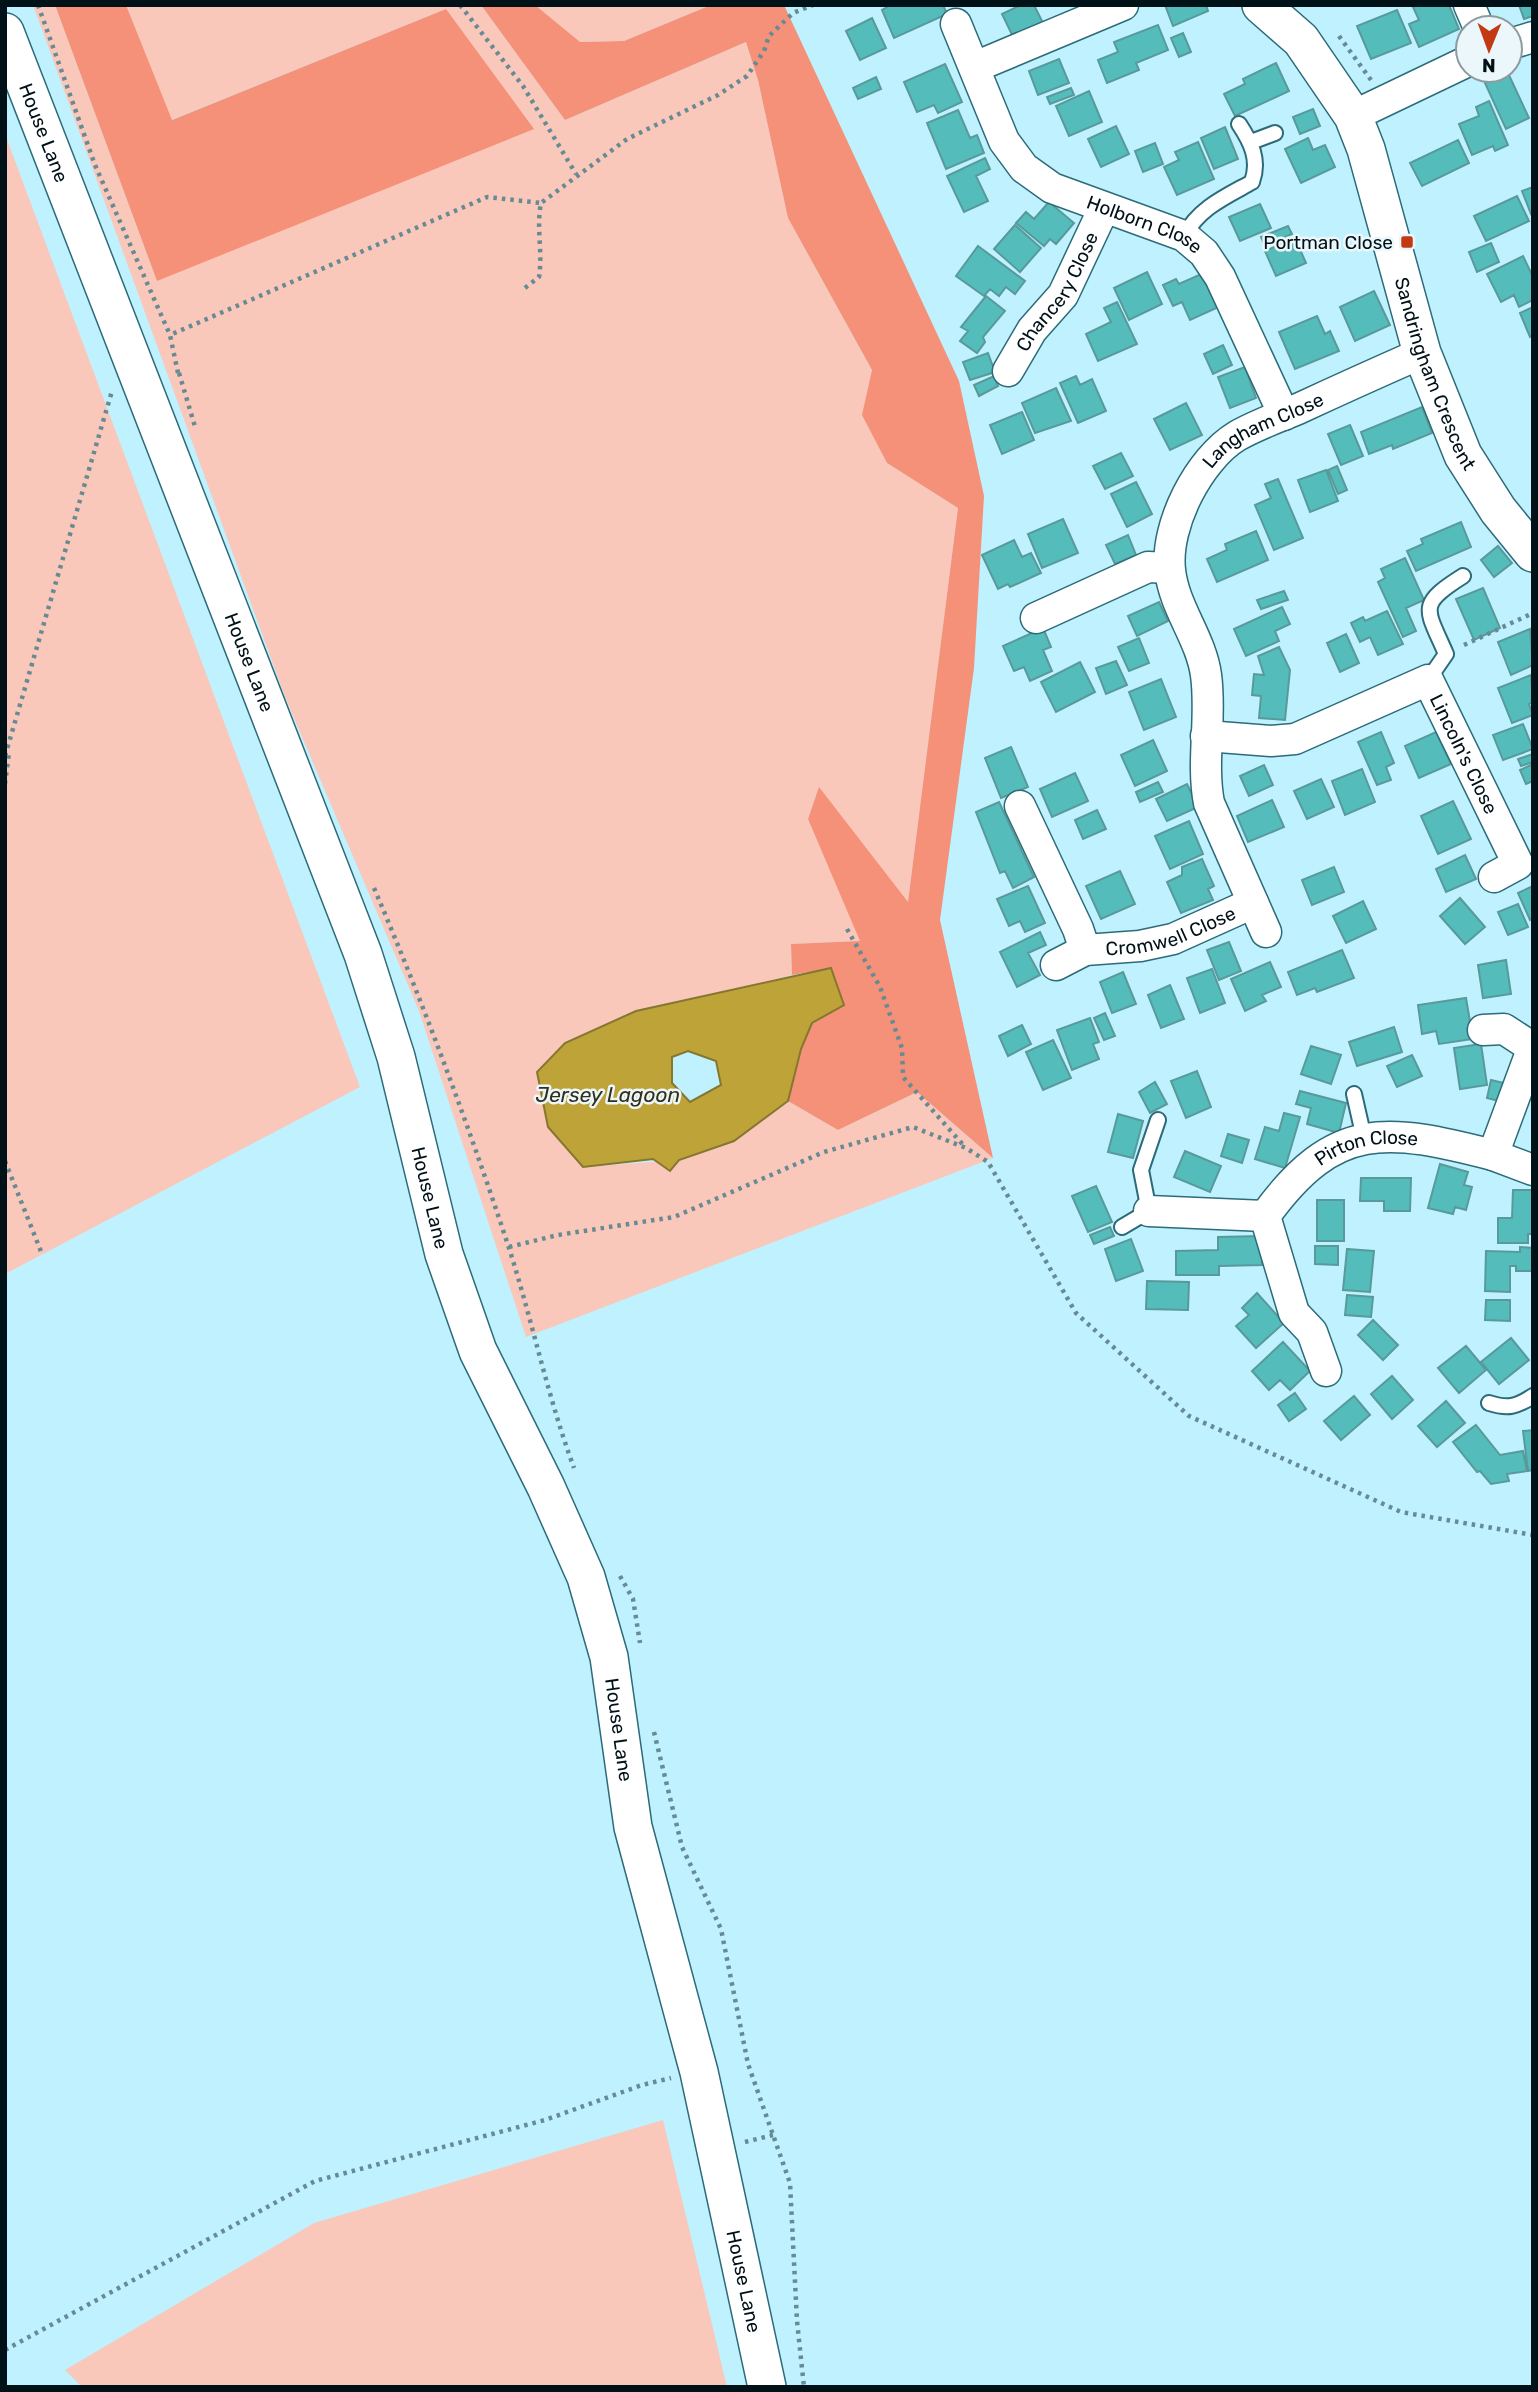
<svg xmlns="http://www.w3.org/2000/svg" width="1538" height="2392" viewBox="0 0 1538 2392" font-family="Rubik,sans-serif">
  <rect width="100%" height="100%" fill="#bff1fe"/>
  <path fill="#fac8ba" d="M33 5H55L157 281 446 9 171 120 126 5H481L565 120 746 42 758 80 788 218 872 370 863 415 887 463 958 508 908 903 819 788 808 819 861 941 791 944 792 975 719 995 583 1167 679 1160 734 1141 788 1101 838 1130 917 1092 993 1158 526 1337 419 1011 285 697Z
    M535 5H711L624 41 579 42Z
    M5 134 360 1087 5 1274Z
    M663 2120 727 2387H82L65 2370 314 2223Z"/>
  <path fill="#f59178" d="M55 5H126L172 120 446 9 534 129 157 281Z
    M481 5H535L580 42 624 41 711 5H784L959 381 984 496 974 668 940 920 993 1158 917 1092 838 1130 788 1101 801 1049 831 968 792 975 791 944 860 941 808 819 819 787 908 902 958 508 887 463 862 415 872 370 788 218 758 80 746 42 565 120Z"/>
  <path fill="#bea339" stroke="#85772f" stroke-width="2" fill-rule="evenodd" d="M831 968 844 1005 812 1023 801 1049 788 1101 734 1141 679 1160 670 1171 653 1159 583 1167 548 1127 537 1072 565 1043 636 1011ZM688 1051 716 1061 721 1085 690 1102 672 1083V1057Z"/>
  <path fill="#55bcbc" stroke="#589a9a" stroke-width="2" d="M943 5 947 14 894 38 882 10 891 5Z
    M1021 5H1034L1045 27 1015 41 1002 14Z
    M1165 5H1206L1208 11 1173 26Z
    M1417 5H1449L1459 29 1419 47 1409 24 1419 20 1413 7Z
    M1519 5H1533V16L1524 19Z
    M1397 10 1411 43 1371 59 1357 26Z
    M872 18 886 48 860 60 846 31Z
    M1158 25 1168 50 1136 63 1139 70 1107 83 1098 60 1118 52 1114 42Z
    M1183 33 1191 52 1179 57 1171 38Z
    M1059 59 1069 83 1038 95 1029 71Z
    M1276 63 1289 91 1235 116 1224 94 1245 84 1243 79Z
    M945 64 962 102 938 113 934 105 917 112 904 82Z
    M1508 73 1529 118 1506 129 1485 83Z
    M876 77 881 89 858 99 853 88Z
    M1071 88 1074 95 1050 104 1047 97Z
    M1089 91 1102 122 1069 136 1056 106Z
    M1489 101 1508 145 1495 151 1493 146 1472 155 1459 124 1479 116 1476 107Z
    M1313 109 1320 126 1300 134 1293 117Z
    M958 110 970 138 977 135 984 153 946 169 927 123Z
    M1116 126 1129 154 1101 167 1088 139Z
    M1225 127 1238 159 1214 169 1201 138Z
    M1308 138 1313 150 1325 145 1335 167 1301 183 1285 149Z
    M1458 140 1469 163 1422 186 1410 163Z
    M1198 142 1214 179 1177 195 1164 167 1179 160 1175 152Z
    M1155 143 1163 164 1143 172 1135 151Z
    M985 158 990 169 976 176 988 201 964 212 947 176Z
    M1533 187V213L1531 214 1522 191Z
    M1517 196 1529 221 1486 241 1474 216Z
    M1049 202 1074 223 1056 244 1050 239 1044 246 1016 223 1026 212 1034 219Z
    M1260 204 1271 228 1240 241 1229 217Z
    M1015 225 1041 248 1020 272 994 249Z
    M1288 226 1292 234 1265 246 1261 237Z
    M1295 238 1306 263 1276 276 1265 251Z
    M1491 243 1499 262 1477 272 1469 252Z
    M978 246 1025 281 1015 294 1006 287 999 296 990 289 984 296 956 276Z
    M1523 256 1533 277V300L1519 307 1514 295 1501 302 1487 274Z
    M1208 271 1223 305 1190 320 1182 302 1173 306 1163 285 1176 279 1179 284Z
    M1147 272 1162 304 1129 320 1114 288Z
    M1374 291 1390 325 1355 341 1340 307Z
    M986 296 1005 311 983 337 985 342 977 353 960 341 968 331 961 327Z
    M1117 302 1137 344 1098 361 1086 334 1111 322 1104 308Z
    M1533 307V335L1530 337 1520 313Z
    M1317 316 1325 334 1330 331 1339 351 1295 369 1279 332Z
    M1223 345 1232 365 1213 374 1204 354Z
    M988 353 995 372 970 380 963 362Z
    M1245 367 1256 398 1230 408 1218 377Z
    M994 376 998 386 979 396 974 385Z
    M1076 376 1080 385 1092 379 1106 411 1078 423 1060 383Z
    M1056 388 1071 421 1035 433 1022 403Z
    M1186 403 1202 435 1170 450 1154 419Z
    M1422 407 1432 433 1393 449 1392 445 1369 454 1361 432Z
    M1022 412 1034 440 1002 454 990 425Z
    M1350 425 1363 456 1341 465 1328 434Z
    M1121 453 1133 476 1105 489 1093 466Z
    M1337 466 1347 490 1338 494 1328 470Z
    M1326 470 1338 501 1310 512 1298 480Z
    M1278 479 1303 538 1274 550 1255 505 1271 498 1265 484Z
    M1136 482 1152 514 1127 527 1111 494Z
    M1063 519 1078 553 1042 568 1028 534Z
    M1461 522 1471 547 1416 571 1407 551 1423 544 1421 539Z
    M1256 531 1268 560 1217 582 1207 559 1227 550 1225 544Z
    M1128 535 1136 555 1115 564 1106 545Z
    M1014 540 1022 557 1031 553 1041 573 1010 587 1008 584 998 589 982 555Z
    M1498 546 1512 563 1494 577 1481 560Z
    M1405 558 1424 600 1406 608 1416 631 1403 637 1378 582 1385 578 1381 569Z
    M1483 588 1500 628 1474 640 1456 599Z
    M1284 591 1288 600 1261 609 1257 600Z
    M1159 602 1168 621 1137 636 1128 616Z
    M1282 607 1290 624 1275 631 1279 641 1246 656 1234 629Z
    M1387 611 1403 644 1378 655 1370 637 1360 642 1351 623 1363 617 1365 621Z
    M1043 628 1051 647 1043 650 1052 671 1030 681 1024 667 1014 671 1003 646Z
    M1530 629 1533 665 1511 675 1498 642Z
    M1346 634 1359 663 1340 672 1327 643Z
    M1139 638 1149 663 1129 671 1118 647Z
    M1279 647 1290 670 1285 720 1259 718 1261 696 1252 695 1254 674 1264 675 1258 656Z
    M1116 661 1127 685 1106 694 1096 668Z
    M1080 662 1095 692 1056 712 1041 682Z
    M1531 675 1533 702 1529 704 1533 715 1512 723 1498 688Z
    M1161 679 1176 717 1144 730 1129 692Z
    M1523 724 1533 749 1503 760 1493 735Z
    M1381 732 1394 763 1386 767 1391 780 1377 785 1358 742Z
    M1436 732 1451 764 1419 778 1405 746Z
    M1153 740 1167 771 1135 786 1121 755Z
    M1011 747 1028 787 1001 798 985 758Z
    M1533 754V762L1521 766 1518 759Z
    M1533 764V781L1526 784 1520 770Z
    M1264 765 1273 785 1249 796 1240 776Z
    M1362 769 1375 802 1345 815 1332 781Z
    M1075 773 1088 801 1052 817 1040 789Z
    M1321 779 1334 807 1307 819 1294 791Z
    M1158 782 1163 792 1140 802 1136 792Z
    M1187 784 1198 807 1167 821 1156 799Z
    M1272 800 1284 827 1248 842 1237 816Z
    M1453 801 1471 839 1438 854 1421 816Z
    M999 802 1034 877 1013 888 1005 871 1000 873 976 812Z
    M1097 810 1106 829 1083 839 1075 820Z
    M1189 821 1203 854 1170 869 1155 836Z
    M1465 855 1476 879 1446 892 1436 869Z
    M1202 859 1214 886 1208 889 1213 900 1181 913 1167 882 1182 875V867Z
    M1334 867 1344 892 1312 905 1302 880Z
    M1120 871 1135 904 1101 919 1086 886Z
    M1028 886 1045 923 1025 932 1020 921 1009 926 997 899Z
    M1533 886V918L1530 920 1518 893Z
    M1460 898 1485 927 1465 944 1440 916Z
    M1363 901 1376 929 1346 943 1333 916Z
    M1518 904 1528 927 1508 935 1498 912Z
    M1040 932 1046 945 1028 953 1040 975 1017 987 1000 952Z
    M1229 942 1241 971 1219 980 1207 950Z
    M1342 950 1354 978 1317 992 1315 988 1297 995 1288 972Z
    M1506 960 1511 994 1483 998 1478 965Z
    M1270 962 1281 987 1262 995 1266 1001 1245 1011 1231 979Z
    M1212 969 1225 1003 1200 1013 1187 978Z
    M1123 972 1136 1004 1112 1013 1100 982Z
    M1170 985 1184 1019 1161 1028 1148 995Z
    M1466 998 1473 1039 1439 1044 1436 1031 1422 1034 1418 1005Z
    M1105 1013 1115 1036 1104 1040 1094 1018Z
    M1090 1018 1099 1042 1093 1044 1099 1059 1072 1070 1057 1030Z
    M1022 1025 1031 1044 1008 1056 999 1036Z
    M1394 1027 1402 1052 1357 1066 1349 1042Z
    M1053 1040 1071 1078 1043 1090 1026 1052Z
    M1481 1044 1487 1085 1460 1089 1454 1048Z
    M1311 1046 1341 1055 1331 1084 1301 1074Z
    M1412 1055 1422 1076 1397 1087 1387 1066Z
    M1197 1071 1211 1107 1186 1118 1171 1081Z
    M1491 1080 1508 1084 1503 1102 1487 1098Z
    M1155 1082 1167 1104 1150 1113 1139 1092Z
    M1300 1091 1346 1103 1339 1133 1307 1124 1311 1108 1296 1104Z
    M1284 1113 1300 1117 1285 1168 1255 1159 1265 1127 1279 1131Z
    M1118 1114 1143 1121 1133 1158 1108 1152Z
    M1228 1134 1249 1140 1242 1163 1221 1156Z
    M1185 1151 1221 1166 1210 1192 1174 1177Z
    M1440 1164 1468 1172 1464 1185 1472 1187 1466 1210 1455 1207 1453 1214 1428 1208Z
    M1361 1178H1411L1410 1211H1384V1201H1360Z
    M1096 1186 1112 1222 1088 1232 1072 1196Z
    M1513 1190H1533V1234H1528V1243H1498V1218H1512Z
    M1317 1200H1344V1241H1317Z
    M1110 1227 1114 1236 1094 1244 1090 1235Z
    M1262 1236V1265L1219 1266V1275H1176V1251L1218 1250V1237Z
    M1131 1239 1143 1271 1116 1281 1105 1249Z
    M1315 1246H1338V1265L1315 1264Z
    M1520 1247 1533 1248V1271H1516V1266H1510V1292L1485 1291 1486 1251 1520 1252Z
    M1347 1249 1374 1251 1370 1292 1343 1290Z
    M1147 1281 1189 1282 1188 1310 1146 1309Z
    M1257 1293 1284 1323 1256 1348 1236 1326 1249 1315 1242 1308Z
    M1347 1295 1373 1297 1371 1317 1345 1315Z
    M1486 1300H1510V1321L1485 1320Z
    M1373 1320 1398 1345 1383 1360 1358 1335Z
    M1511 1338 1529 1360 1499 1384 1481 1362Z
    M1283 1342 1310 1371 1290 1390 1280 1380 1269 1390 1252 1371Z
    M1466 1346 1486 1370 1459 1393 1438 1368Z
    M1392 1376 1413 1400 1392 1419 1371 1394Z
    M1295 1393 1306 1409 1289 1421 1278 1405Z
    M1354 1396 1370 1415 1341 1440 1324 1421Z
    M1446 1401 1465 1423 1437 1447 1418 1426Z
    M1476 1425 1500 1455 1523 1451 1527 1471 1507 1474 1509 1481 1491 1484 1480 1471 1477 1472 1453 1442Z
    M1533 1430V1470L1528 1471 1523 1431Z"/>
  <g fill="none" stroke-linecap="round" stroke-linejoin="round">
    <defs>
      <path id="service" d="M1251 142 1275 133
        M1184 236C1199 208 1225 197 1252 182 1260 160 1251 142 1239 124
        M1428 680 1446 654C1426 608 1417 605 1463 576
        M1354 1094 1364 1138
        M1122 1227 1149 1211 1141 1170 1158 1120
        M1489 1403C1508 1409 1516 1407 1533 1396"/>
      <g id="minor">
        <path d="M1469 5 1479 28"/>
        <path id="s1" d="M956 24 1004 141 1024 168 1052 188 1184 236 1204 253 1220 277 1284 415"/>
        <path d="M1510 44 1533 37"/>
        <path d="M975 67 1123 5"/>
        <path d="M1353 116 1468 61"/>
        <path id="s2" d="M1008 371 1032 330 1063 295 1104 208"/>
        <path d="M1036 618 1148 567 1169 568"/>
        <path id="s3" d="M1206 736 1271 741 1295 739 1428 680 1518 864 1494 877"/>
        <path d="M1020 806 1078 929 1085 950"/>
        <path id="s4" d="M1266 932 1209 803C1201 761 1212 718 1206 675 1201 638 1174 608 1170 570 1165 525 1199 459 1237 436 1256 425 1279 417 1300 408 1341 389 1381 371 1422 353"/>
        <path id="s5" d="M1056 965 1085 950 1140 946 1173 939 1253 903"/>
        <path d="M1483 1030 1504 1029 1530 1046V1055L1493 1155 1533 1170"/>
        <path d="M1149 1211 1265 1216"/>
        <path id="s6" d="M1326 1371 1312 1332 1294 1313 1265 1216C1335 1119 1387 1128 1493 1155"/>
      </g>
      <g id="tertiary">
        <path id="s7" d="M1261 5 1301 40 1353 116 1366 149 1422 353 1463 455 1498 510 1533 553"/>
        <path id="s8" d="M5 32 363 954 396 1057 444 1254 478 1351 546 1487 586 1577 609 1657 633 1827 699 2072 767 2387"/>
      </g>
    </defs>
    <use href="#service" stroke="#2c6b79" stroke-width="18"/>
    <use href="#minor" stroke="#2c6b79" stroke-width="33"/>
    <use href="#tertiary" stroke="#2c6b79" stroke-width="40"/>
    <path stroke="#678a94" stroke-width="4.5" stroke-dasharray="3.5 5" stroke-linecap="butt" d="M38 5 95 165 170 335
      M460 5 523 86 576 174
      M1339 36 1371 80
      M525 288 539 277C543 252 536 228 541 203L627 139 718 95 747 76 764 51 769 36 793 13 813 5
      M178 373 170 335 487 197 541 203
      M179 373 196 430
      M1464 645 1533 613
      M5 756 112 391
      M5 784 9 753
      M374 888C424 1005 468 1124 508 1245 532 1319 547 1395 574 1468
      M847 929 880 987 902 1048 903 1077 965 1147
      M5 1161 42 1254
      M509 1247 558 1235 674 1217 824 1152 913 1127 966 1148 988 1162 1076 1313 1189 1416 1401 1512 1533 1535
      M620 1576 633 1599 640 1643
      M654 1732 682 1847 721 1929 748 2064 790 2183 797 2321 804 2387
      M745 2142 773 2135
      M5 2350 315 2181 545 2120 642 2085 671 2078"/>
    <use href="#service" stroke="#fff" stroke-width="14"/>
    <use href="#minor" stroke="#fff" stroke-width="30"/>
    <use href="#tertiary" stroke="#fff" stroke-width="37"/>
  </g>
  <rect fill="#c33914" stroke="#ebf7fa" stroke-width="2.5" x="1400" y="235" width="14" height="14" rx="3.5"/>
  <g text-anchor="middle" stroke-width="5" stroke-linejoin="round" paint-order="stroke">
    <g font-size="19" fill="#001117" stroke="#ebf7fa">
      <text dy="7" stroke="none"><textPath href="#s8" startOffset="108">House Lane</textPath></text>
      <text dy="7" stroke="none"><textPath href="#s1" startOffset="294">Holborn Close</textPath></text>
      <text dy="7" stroke="none"><textPath href="#s2" startOffset="94">Chancery Close</textPath></text>
      <text dy="7" stroke="none"><textPath href="#s7" startOffset="416">Sandringham Crescent</textPath></text>
      <text dy="7" stroke="none"><textPath href="#s4" startOffset="562">Langham Close</textPath></text>
      <text dy="7" stroke="none"><textPath href="#s8" startOffset="676">House Lane</textPath></text>
      <text dy="7" stroke="none"><textPath href="#s3" startOffset="317">Lincoln's Close</textPath></text>
      <text dy="7" stroke="none"><textPath href="#s5" startOffset="121">Cromwell Close</textPath></text>
      <text dy="7" stroke="none"><textPath href="#s6" startOffset="298">Pirton Close</textPath></text>
      <text dy="7" stroke="none"><textPath href="#s8" startOffset="1242">House Lane</textPath></text>
      <text dy="7" stroke="none"><textPath href="#s8" startOffset="1810">House Lane</textPath></text>
      <text dy="7" stroke="none"><textPath href="#s8" startOffset="2376">House Lane</textPath></text>
    </g>
    <g font-size="19" fill="#001117" stroke="#ebf7fa" text-anchor="end">
      <text x="1393" y="249">Portman Close</text>
    </g>
    <g font-size="21" font-style="italic" fill="#352f18" stroke="#ebf7fa">
      <text x="608" y="1102">Jersey Lagoon</text>
    </g>
  </g>
  <rect width="1538" height="2392" fill="none" stroke="#001117" stroke-width="14"/>
  <g transform="translate(1489 49) rotate(181)"><circle r="33" fill="#ebf7fa" stroke="#8d9b9f" stroke-width="2"/>
  <path d="M0-5L12 26L0 18L-12 26Z" fill="#c33914"/>
  <text y="-10" font-size="19" font-weight="bold" text-anchor="middle" fill="#001117">N</text>
  </g>
</svg>
